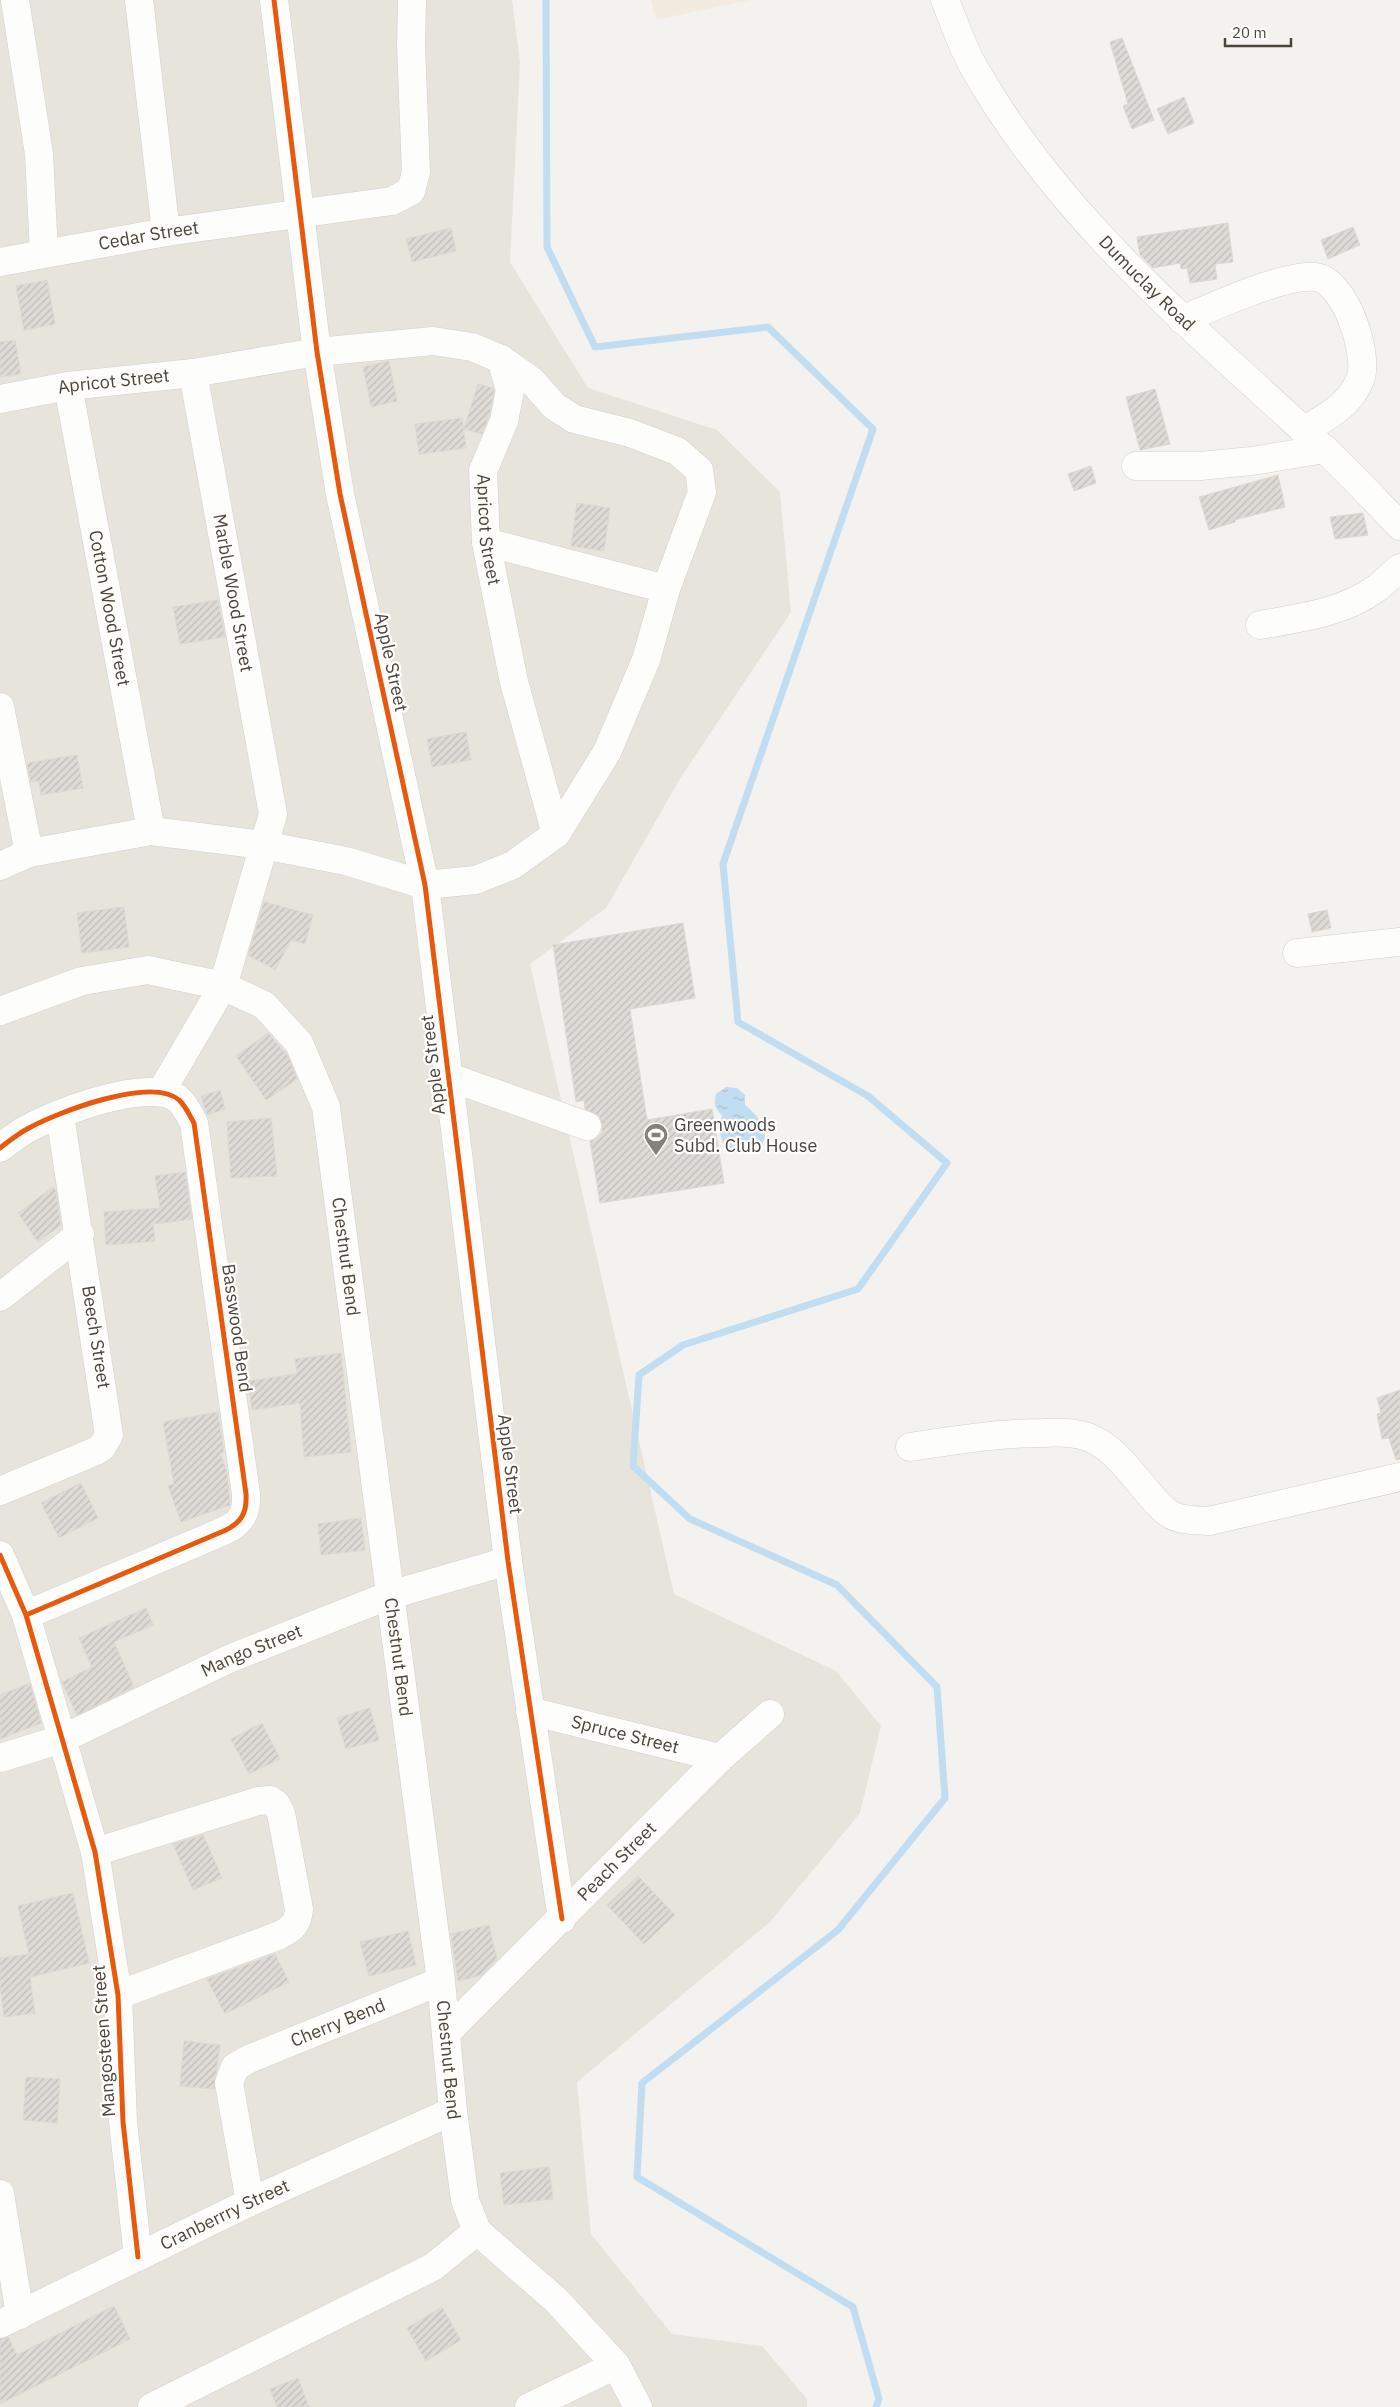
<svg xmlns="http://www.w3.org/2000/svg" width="1400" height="2407" viewBox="0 0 1400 2407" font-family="'IBM Plex Sans',sans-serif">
  <defs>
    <pattern id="water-ripples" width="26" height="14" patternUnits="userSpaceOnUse" patternTransform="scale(1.25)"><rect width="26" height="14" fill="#c0ddf1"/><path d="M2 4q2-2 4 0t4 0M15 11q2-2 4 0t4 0" fill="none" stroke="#a6bfcf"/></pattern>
    <pattern id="building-hatch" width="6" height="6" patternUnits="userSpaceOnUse" patternTransform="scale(1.25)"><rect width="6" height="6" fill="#dedbd6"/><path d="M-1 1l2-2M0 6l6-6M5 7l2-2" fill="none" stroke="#c0bdb8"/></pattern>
  </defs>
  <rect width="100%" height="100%" fill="#f4f2ee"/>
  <path fill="#e7e4dc" d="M0 0H512L520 63 510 262 588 388 717 430 780 492 791 612 681 777 606 908 530 964 674 1594 836 1671 881 1726 860 1813 770 1922 577 2082 591 2234 672 2334 762 2346 807 2399V2407H0Z"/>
  <path fill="#f3ebdf" d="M651 0H750L656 20Z"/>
  <path fill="url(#water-ripples)" d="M726 1087 737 1088 745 1095V1105C806 1154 705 1180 722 1115 714 1108 714 1104 716 1094Z"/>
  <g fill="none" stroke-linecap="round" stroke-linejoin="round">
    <path stroke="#c0ddf1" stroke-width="7" d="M546 0 547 247 595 347 768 327 873 429 723 864 738 1022 868 1096 947 1163 858 1289 683 1345 639 1375 633 1466 690 1519 837 1585 937 1687 945 1798 838 1930 642 2083 637 2177 853 2307 879 2399 876 2407"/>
  </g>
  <path fill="url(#building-hatch)" stroke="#dcd9d4" d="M1122 38 1154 120 1132 129 1123 106 1128 104 1110 42Z
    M1184 97 1194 123 1168 134 1157 109Z
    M1228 223 1233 262 1215 264 1217 279 1190 283 1187 268 1181 269 1180 263 1153 268 1140 255 1137 237Z
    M1353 227 1360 245 1328 259 1321 240Z
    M451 228 456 251 412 262 406 239Z
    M47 280 55 324 24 330 16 286Z
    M15 340 21 374 0 377V342Z
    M389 361 397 401 371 407 363 367Z
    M478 384 493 388 494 391 490 413 482 434 464 429Z
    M1155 389 1170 444 1140 450 1126 397Z
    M462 418 466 448 419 454 415 424Z
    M1091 466 1096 483 1074 491 1068 474Z
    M1278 475 1285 507 1235 520V522L1209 530 1199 497Z
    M577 503 610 508 604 551 571 546Z
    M1363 513 1368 535 1335 539 1330 517Z
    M218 600 225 637 180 644 173 607Z
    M466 732 471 760 432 767 427 739Z
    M77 755 83 788 41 795 39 781 31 782 27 763Z
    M264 902 313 915 305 944 291 940 275 970 248 955Z
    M124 907 129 947 82 953 77 913Z
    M1327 910 1331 928 1312 932 1308 914Z
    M683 923 695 998 630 1009 647 1120 712 1109 724 1183 600 1203 590 1141 597 1138 602 1132V1124L599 1116 585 1109 584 1100 576 1102 553 945Z
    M268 1033 288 1056 297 1079 266 1100 236 1056Z
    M220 1090 225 1109 207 1115 201 1096Z
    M271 1118 277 1176 231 1178 227 1122Z
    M185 1172 192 1219 153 1224 155 1241 106 1245 104 1212 160 1208 155 1176Z
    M53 1187 56 1191 61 1225 38 1242 18 1213Z
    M341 1353 351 1452 304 1457 300 1403 252 1410 248 1381 297 1374 295 1359Z
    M1400 1390V1459L1396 1460 1389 1438 1382 1439 1377 1414 1381 1413 1377 1398Z
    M218 1412 224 1453H220L227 1473 230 1505 181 1522 168 1486 174 1484 163 1422Z
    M81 1483 98 1518 59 1538 41 1503Z
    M361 1518 365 1550 321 1555 318 1524Z
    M146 1608 153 1625 114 1642 134 1687 77 1715 62 1682 92 1667 79 1638Z
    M30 1683 41 1723 0 1739V1695Z
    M370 1708 379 1740 346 1749 337 1718Z
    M262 1723 280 1759 249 1774 231 1739Z
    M203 1835 222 1878 193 1890 173 1844Z
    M638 1876 675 1915 644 1944 607 1905Z
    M73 1893 89 1963 30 1977 35 2013 4 2017 0 1986V1958L29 1954 18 1906Z
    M489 1925 497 1959 482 1975 458 1981 451 1934Z
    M408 1931 416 1965 369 1976 360 1942Z
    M275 1954 289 1982 225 2014 207 1979Z
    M184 2041 220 2045 214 2089 180 2086Z
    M26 2077 60 2079 57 2123 23 2120Z
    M549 2167 553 2199 504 2205 500 2173Z
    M114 2306 130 2339 0 2404V2339L8 2337 17 2355Z
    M442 2307 461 2340 426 2361 407 2328Z
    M298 2378 309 2407H277L270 2389Z"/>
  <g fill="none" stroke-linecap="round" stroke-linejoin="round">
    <defs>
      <g id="minor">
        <path d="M15 0 39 154 44 253"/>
        <path d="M139 0 166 232"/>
        <path d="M274 0 317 352 340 494 425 885 508 1561 562 1919"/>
        <path id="s1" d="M945 0C954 22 962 46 973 66 1059 219 1196 330 1323 448 1350 473 1375 500 1400 526"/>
        <path id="s2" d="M0 262 166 232 392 201 411 191 416 172 411 46 412 0"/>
        <path d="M1182 320C1212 307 1284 274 1315 277 1345 280 1368 352 1361 377 1359 382 1355 390 1352 394 1341 410 1320 420 1304 431"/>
        <path d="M501 359 532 381 554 406 574 419 630 433 677 451 699 470 702 492 666 589 646 660 607 752 556 834"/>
        <path id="s3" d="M68 386 151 831"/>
        <path id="s4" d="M0 399 68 386 193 373 317 352 433 341 472 347 501 359 510 390 504 421 483 471 486 542 514 682 556 834 513 865 476 880 425 885 346 861 263 845 151 831 29 853 0 866"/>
        <path d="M1136 466H1200L1252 461 1325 449"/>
        <path d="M486 542 666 589"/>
        <path d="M1260 625C1300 618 1343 613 1377 588 1385 582 1392 574 1400 568"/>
        <path d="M0 707 29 853"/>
        <path d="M1297 953 1400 942"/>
        <path id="s5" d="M0 1011 82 981 148 970 223 986 264 1005 299 1043 326 1107 441 1981 453 2111 465 2200 477 2231 556 2300 616 2365 638 2407"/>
        <path d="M449 1077 587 1126"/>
        <path d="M161 1092 223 986 273 814 193 373"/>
        <path d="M0 1148C9 1141 19 1133 29 1128 58 1112 152 1076 179 1100 185 1105 190 1116 194 1123L246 1494C247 1512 242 1522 226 1530L26 1615"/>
        <path d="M0 1297 80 1234"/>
        <path d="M910 1447C955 1440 998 1433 1043 1433 1059 1432 1073 1432 1088 1437 1123 1451 1141 1491 1168 1513 1179 1521 1196 1520 1209 1521L1400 1477"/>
        <path d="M0 1491 96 1451 102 1447 109 1435 60 1115"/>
        <path d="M0 1555 26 1615 95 1852 118 1995 123 2122 138 2257"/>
        <path id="s6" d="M530 1711 720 1758"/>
        <path id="s7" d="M0 1758 62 1739 231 1658 390 1595 508 1561"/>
        <path d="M95 1852 258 1801 270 1800 276 1804 281 1813 299 1909C298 1923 293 1928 280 1935L118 1995"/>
        <path id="s8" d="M446 2033 720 1758 770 1714"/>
        <path d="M0 2194 20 2315"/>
        <path id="s9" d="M250 2202 229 2083 235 2067 249 2059 441 1981"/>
        <path id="s10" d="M0 2324 250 2202 453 2111"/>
        <path d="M152 2407 433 2267 477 2231"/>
        <path d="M529 2407 616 2365"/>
      </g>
    </defs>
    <use href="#minor" stroke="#d2d0cb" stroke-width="29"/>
    <use href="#minor" stroke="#fdfdfc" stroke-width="28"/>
    <defs>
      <path id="cycleway" d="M274 0 317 352 340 494 425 885 508 1561 562 1919
        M0 1148C9 1141 19 1133 29 1128 58 1112 152 1076 179 1100 185 1105 190 1116 194 1123L246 1494C247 1512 242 1522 226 1530L26 1615
        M0 1555 26 1615 95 1852 118 1995 123 2122 138 2257"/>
    </defs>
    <use href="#cycleway" stroke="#fff" stroke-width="8"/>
    <use href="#cycleway" stroke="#e8590c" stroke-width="5"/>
  </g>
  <defs>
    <symbol id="stadium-pin" viewBox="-11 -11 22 30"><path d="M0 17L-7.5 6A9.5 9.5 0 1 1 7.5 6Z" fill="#868178" stroke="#fff"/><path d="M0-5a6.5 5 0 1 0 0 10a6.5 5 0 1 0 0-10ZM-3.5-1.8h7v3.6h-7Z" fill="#fff"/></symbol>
  </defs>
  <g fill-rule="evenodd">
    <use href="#stadium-pin" x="642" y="1121" width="28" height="38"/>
  </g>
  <g text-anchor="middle" stroke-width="4.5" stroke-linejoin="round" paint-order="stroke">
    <g font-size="18" fill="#4b4439" stroke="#fff">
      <text dy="6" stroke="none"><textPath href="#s2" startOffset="151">Cedar Street</textPath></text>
      <text dy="6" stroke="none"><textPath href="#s1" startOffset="351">Dumuclay Road</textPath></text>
      <text dy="6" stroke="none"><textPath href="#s4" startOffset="115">Apricot Street</textPath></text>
      <text dy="6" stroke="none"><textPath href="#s4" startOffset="685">Apricot Street</textPath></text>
      <text transform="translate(233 593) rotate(80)" y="6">Marble Wood Street</text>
      <text dy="6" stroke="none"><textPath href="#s3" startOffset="226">Cotton Wood Street</textPath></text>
      <text transform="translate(391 662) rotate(78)" y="6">Apple Street</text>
      <text transform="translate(433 1065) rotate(-97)" y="6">Apple Street</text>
      <text dy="6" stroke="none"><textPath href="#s5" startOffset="548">Chestnut Bend</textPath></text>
      <text transform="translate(237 1328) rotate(82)" y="6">Basswood Bend</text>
      <text transform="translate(96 1337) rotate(81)" y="6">Beech Street</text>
      <text transform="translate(510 1464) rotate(83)" y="6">Apple Street</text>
      <text dy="6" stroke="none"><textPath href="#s7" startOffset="274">Mango Street</textPath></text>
      <text dy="6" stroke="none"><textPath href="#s5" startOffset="952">Chestnut Bend</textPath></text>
      <text dy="6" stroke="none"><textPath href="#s6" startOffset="98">Spruce Street</textPath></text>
      <text dy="6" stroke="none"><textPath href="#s8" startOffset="242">Peach Street</textPath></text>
      <text dy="6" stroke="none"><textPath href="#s9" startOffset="250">Cherry Bend</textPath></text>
      <text transform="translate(104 2041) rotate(-94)" y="6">Mangosteen Street</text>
      <text dy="6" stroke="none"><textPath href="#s5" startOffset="1358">Chestnut Bend</textPath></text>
      <text dy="6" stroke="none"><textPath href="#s10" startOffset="250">Cranberrry Street</textPath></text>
    </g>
    <g font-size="18" fill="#4b4439" stroke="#fff" text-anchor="start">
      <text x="674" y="1131">Greenwoods<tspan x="674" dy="21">Subd. Club House</tspan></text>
    </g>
  </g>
  <path d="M1225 38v8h66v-8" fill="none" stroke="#4b4439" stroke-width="2.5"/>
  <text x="1232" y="38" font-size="15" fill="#4b4439" stroke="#ffffff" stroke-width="4" paint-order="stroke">20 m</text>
</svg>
